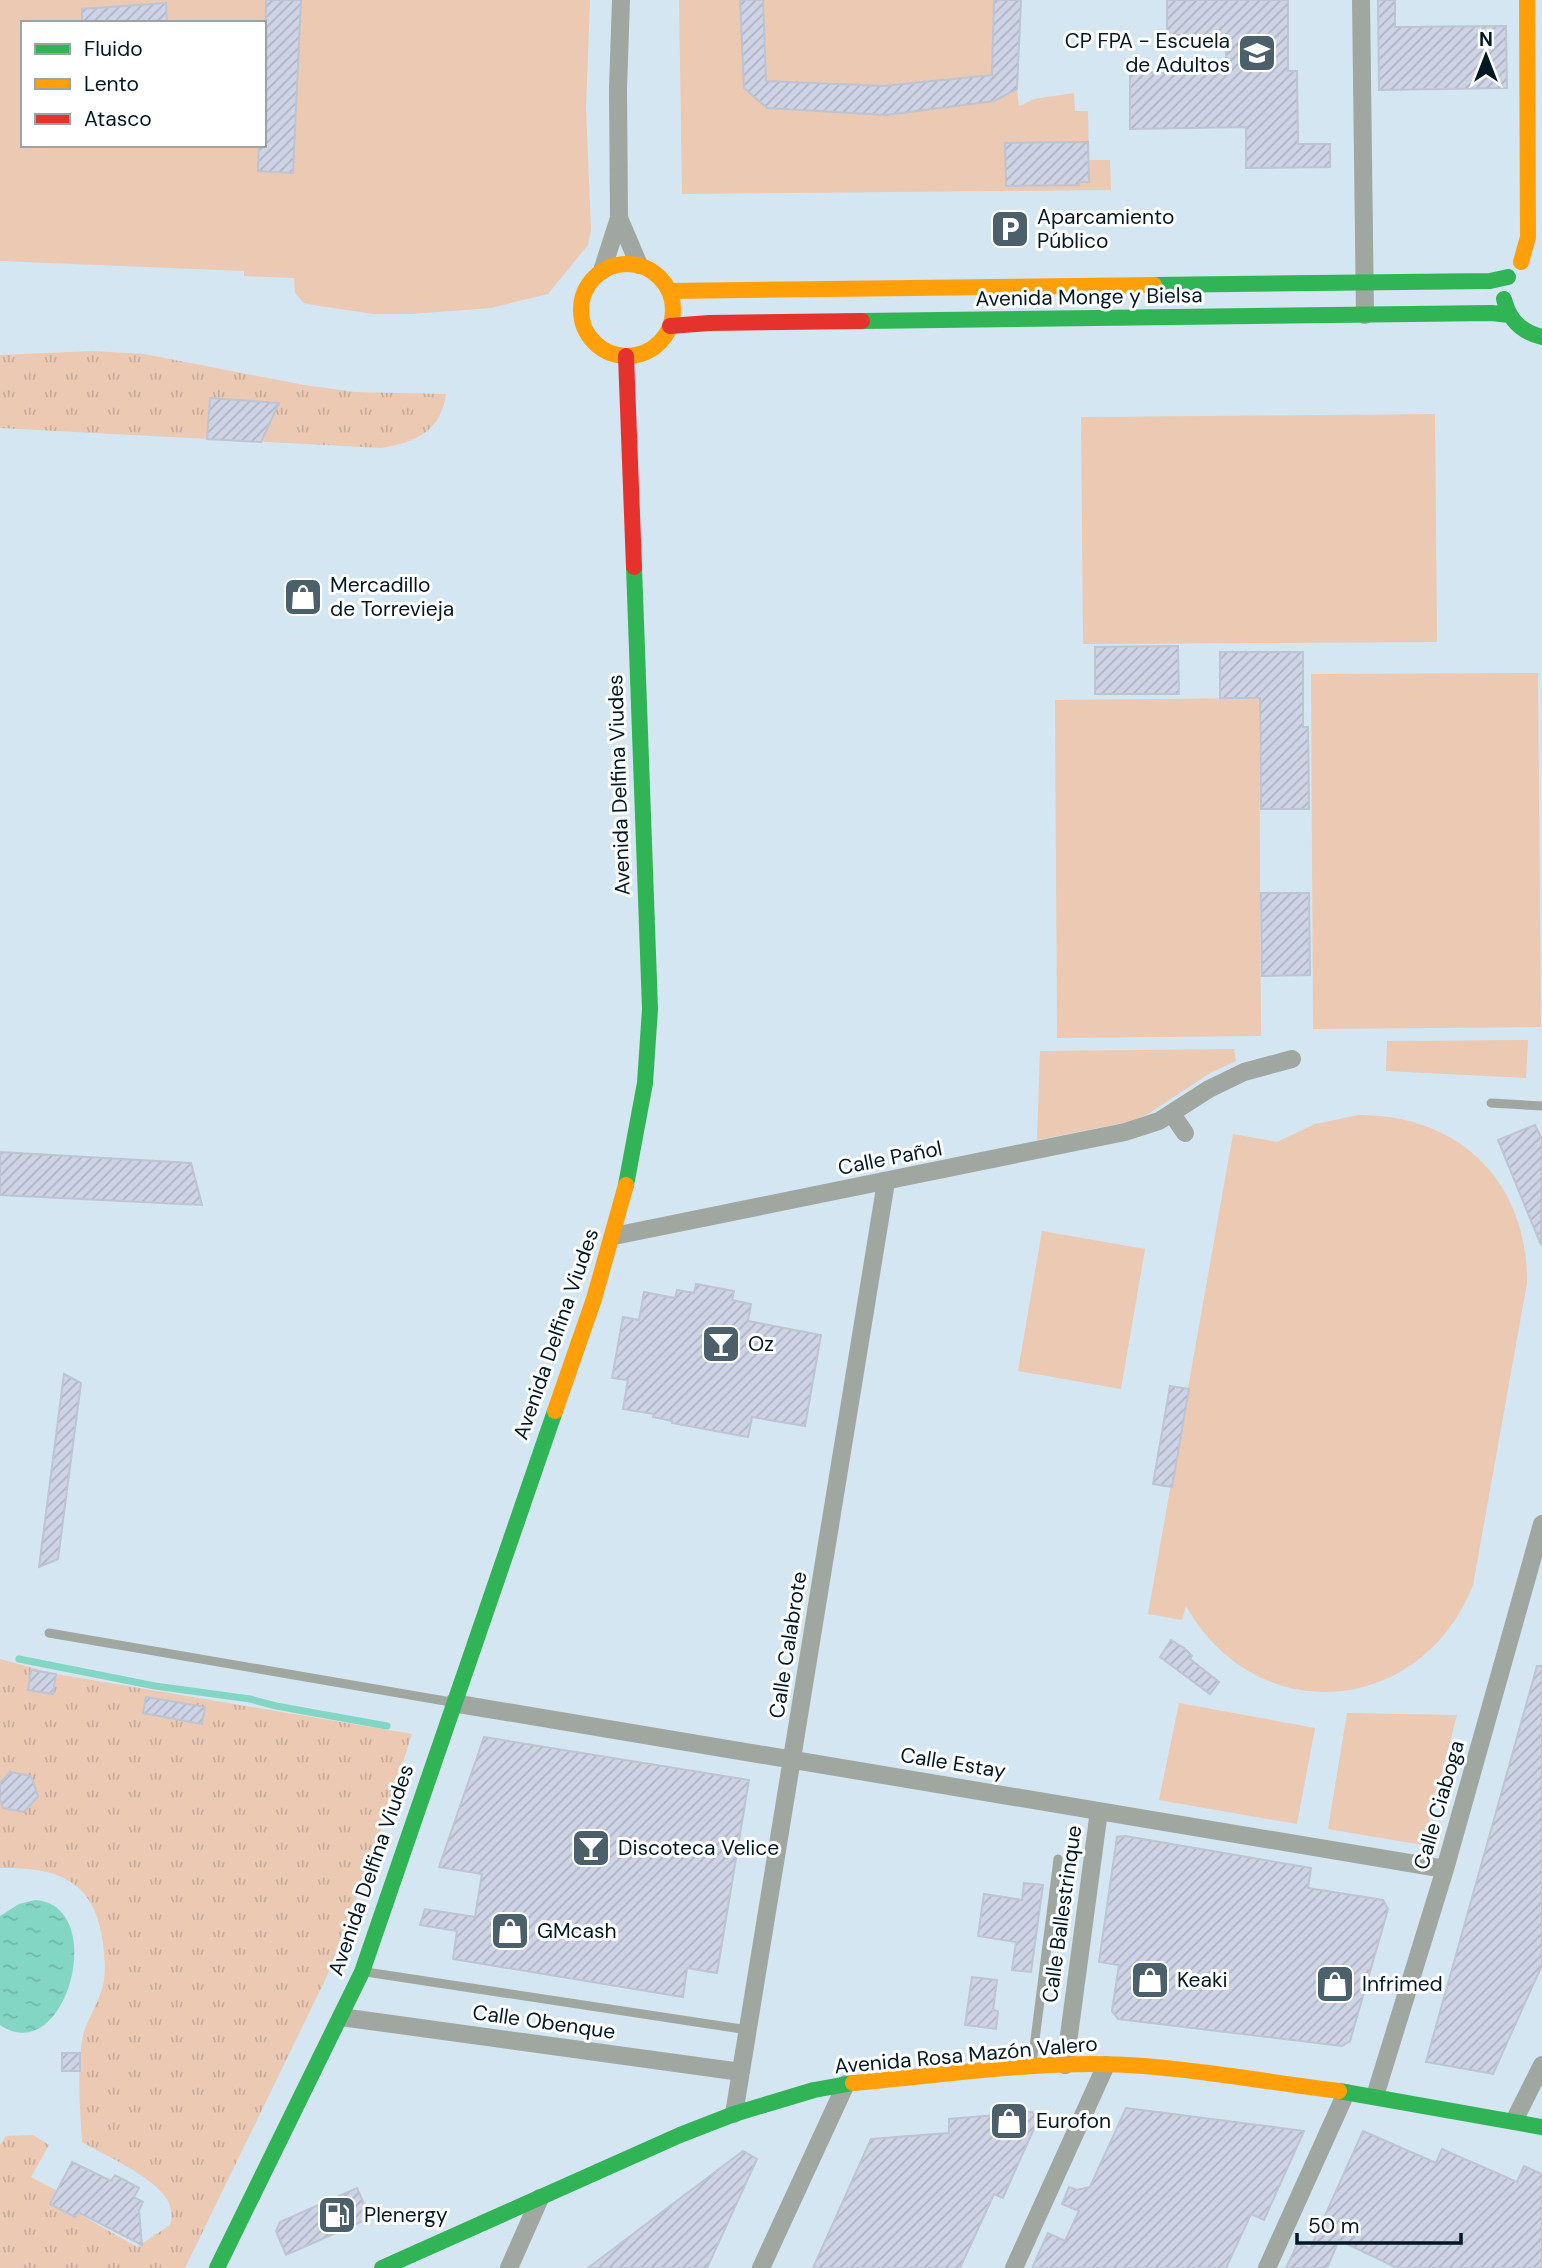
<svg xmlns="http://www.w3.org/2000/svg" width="1542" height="2268" viewBox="0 0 1542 2268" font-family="'DM Sans',sans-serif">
  <defs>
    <pattern id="park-tufts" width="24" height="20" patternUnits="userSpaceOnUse" patternTransform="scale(1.75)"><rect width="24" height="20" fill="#ebc9b3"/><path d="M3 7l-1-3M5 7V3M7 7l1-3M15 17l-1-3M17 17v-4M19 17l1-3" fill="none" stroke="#c8ac9a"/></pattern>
    <pattern id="water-ripples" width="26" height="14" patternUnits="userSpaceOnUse" patternTransform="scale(1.75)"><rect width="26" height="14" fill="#83d6c4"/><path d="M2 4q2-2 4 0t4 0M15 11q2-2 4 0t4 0" fill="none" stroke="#70b7a8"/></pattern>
    <pattern id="building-hatch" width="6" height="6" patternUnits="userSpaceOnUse" patternTransform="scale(1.75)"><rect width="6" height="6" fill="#ced3e5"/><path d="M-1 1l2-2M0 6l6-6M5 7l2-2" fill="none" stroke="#afb4c4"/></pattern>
  </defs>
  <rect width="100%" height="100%" fill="#d4e6f1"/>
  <path fill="#ebc9b3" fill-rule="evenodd" d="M0 0H590L586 108 591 230 588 245 548 294 491 308 411 314H374L313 305 304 303 295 293 294 278 244 276V271L0 261ZM23 23H264V145H23Z
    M679 0H1021L1017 89 1019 106 1034 99 1074 93 1075 111H1088L1089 160H1110L1111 190 682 194Z
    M1435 414 1437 642 1083 644 1081 417Z
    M1538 673 1541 1027 1313 1029 1311 674Z
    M1259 698 1261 1036 1057 1038 1055 700Z
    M1528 1040 1526 1078 1386 1071 1387 1041Z
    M1234 1049 1236 1061 1210 1073 1148 1114 1128 1122 1037 1140 1040 1051Z
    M1359 1115C1459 1115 1528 1181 1527 1283L1473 1585C1421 1717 1256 1730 1186 1606L1182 1620 1148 1614 1233 1134 1277 1142 1315 1124Z
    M1042 1231 1145 1249 1121 1389 1018 1371Z
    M1179 1703 1315 1728 1297 1824 1159 1800Z
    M1347 1713 1457 1715 1423 1845 1328 1829Z"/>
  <path fill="url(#park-tufts)" d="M92 351 144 354 304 385 355 392 446 394C441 431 416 442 382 448L0 428V355Z
    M0 1659 56 1674 412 1734 377 1842 328 1974 185 2268H0V2145L6 2136 33 2135 49 2145 31 2177 78 2202 79 2214 137 2247 170 2225C171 2220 172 2214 171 2209 167 2182 104 2155 82 2142 80 2109 77 2074 82 2040 86 2019 101 2001 104 1980 106 1968 104 1955 103 1943 95 1880 58 1867 0 1868Z"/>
  <path fill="url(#water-ripples)" d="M35 1900C110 1905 66 2070 0 2025V1916L19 1904Z"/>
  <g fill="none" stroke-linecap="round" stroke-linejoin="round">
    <path stroke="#83d6c4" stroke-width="7" d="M19 1659 155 1686 250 1699 276 1706 387 1726"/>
  </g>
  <path fill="url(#building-hatch)" stroke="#bdc4d2" stroke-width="2" d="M266 0H301L293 173 258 171 259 145H264Z
    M740 0H763L766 81 883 86 992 75 994 0H1021L1017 89 994 101 886 115 767 108 744 88Z
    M1167 0H1288V71H1297L1298 144H1330V167L1246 168V127L1130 129V73L1226 72V35H1167Z
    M1378 0H1395V27L1506 26 1507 88 1379 90Z
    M166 3 167 23H82V9Z
    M1088 142 1089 182H1079V185L1006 186 1005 143Z
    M210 398 279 403 261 442 207 439Z
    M1178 646 1179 694H1095V647Z
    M1220 652H1303V727H1308L1309 809H1261L1260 698H1220Z
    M1261 893H1309L1310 975 1262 976Z
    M1535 1125 1542 1139 1541 1245 1498 1140Z
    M0 1152 191 1163 202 1205 0 1195Z
    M696 1284 734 1291 732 1300 751 1304 748 1321 821 1335 805 1426 752 1417 748 1437 672 1423V1421L653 1417 654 1414 623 1409 628 1380 612 1378 623 1317 639 1320 644 1292 675 1298 677 1290 694 1293Z
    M64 1374 81 1383 58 1559 39 1567Z
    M1170 1386 1189 1389 1172 1487 1153 1484Z
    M1171 1640 1184 1648 1192 1656 1190 1659 1219 1682 1210 1694 1160 1657Z
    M1537 1666H1542V1965L1493 2074 1426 2062Z
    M31 1670 56 1674 53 1694 28 1690Z
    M146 1697 205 1707 202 1724 143 1713Z
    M484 1737 749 1780 717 1973 687 1968 683 1997 453 1959 457 1931 420 1925 425 1909 475 1917 482 1874 439 1867Z
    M10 1772 31 1776 38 1796 24 1812 3 1808 0 1799V1783Z
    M1125 1836 1311 1868 1308 1888 1383 1900 1388 1909 1350 2041 1342 2046 1118 2019 1112 2011 1119 1965 1099 1962 1117 1837Z
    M1024 1883 1043 1885 1031 1972 1012 1970 1016 1942 978 1936 984 1894 1022 1900Z
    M972 1977 997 1980 993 2010 998 2011 996 2029 965 2025Z
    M62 2053H80V2071H62Z
    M1126 2108 1304 2131 1264 2220 1251 2214 1226 2268H1032L1048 2233 1065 2241 1079 2211 1062 2204 1069 2187 1077 2190 1090 2187Z
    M1032 2112 1038 2120 1013 2175 1003 2198 994 2194 960 2268H813L871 2139 949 2133V2119Z
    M1363 2131 1436 2163 1442 2149 1517 2182 1524 2166 1542 2174V2268H1397L1339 2240 1327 2268H1286L1298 2243 1310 2249Z
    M743 2151 757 2159 707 2268H588Z
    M72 2162 111 2181 115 2175 139 2188 134 2197 143 2202 139 2210 142 2245 78 2212 75 2217 50 2204Z
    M357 2188 370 2218 286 2255 276 2231 280 2222Z"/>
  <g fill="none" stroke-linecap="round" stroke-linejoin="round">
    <path stroke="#a0a6a0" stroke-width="9" d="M1491 1103 1542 1106
      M49 1633 451 1702
      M366 1972 748 2030
      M1032 2063 1058 1859"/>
    <path stroke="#a0a6a0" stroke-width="18" d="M1361 0 1365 315
      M619 218 639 265
      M602 271 619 218 618 89 621 0
      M1172 1114 1185 1133
      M614 1236 1125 1132 1159 1121 1209 1089 1244 1072 1292 1059
      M453 1703 1445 1869
      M341 2017 741 2072
      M1065 2065 1099 1811
      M1375 2096 1445 1869 1542 1524
      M734 2114 886 1182
      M1514 2121 1542 2065
      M509 2268 540 2198
      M761 2268 846 2084
      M1014 2268 1106 2065
      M1267 2268 1346 2093"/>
    <path stroke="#30b455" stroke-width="16" d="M1154 285 1490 281 1508 277
      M1504 299C1509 320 1521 332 1542 337
      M862 321 1492 313 1509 315
      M626 1185 645 1083 650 1009 634 567
      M1339 2091 1542 2127
      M217 2268 362 1972 555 1411
      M382 2268 680 2135 734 2114 814 2090 853 2083"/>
    <path stroke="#ff9f0a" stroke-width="16" d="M1521 262 1528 237 1527 0
      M581 310a46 46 0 1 1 92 0a46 46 0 1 1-92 0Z
      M670 291 1154 285
      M555 1411 594 1299 626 1185
      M853 2083C949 2075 1048 2058 1144 2066 1209 2071 1274 2083 1339 2091"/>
    <path stroke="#e5322d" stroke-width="16" d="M670 326 709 323 862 321
      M626 356 634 567"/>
  </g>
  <defs>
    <symbol id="school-square" viewBox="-11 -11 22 22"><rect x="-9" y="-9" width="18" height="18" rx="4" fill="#4c606c" stroke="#fff"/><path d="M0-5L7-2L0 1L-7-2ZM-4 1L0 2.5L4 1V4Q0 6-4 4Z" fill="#fff"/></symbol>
    <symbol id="parking-square" viewBox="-11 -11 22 22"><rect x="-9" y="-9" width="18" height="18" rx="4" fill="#4c606c" stroke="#fff"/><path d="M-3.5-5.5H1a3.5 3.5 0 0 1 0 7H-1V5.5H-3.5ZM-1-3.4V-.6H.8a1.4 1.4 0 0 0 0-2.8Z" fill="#fff"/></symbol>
    <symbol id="shop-square" viewBox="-11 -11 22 22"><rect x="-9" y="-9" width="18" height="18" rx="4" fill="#4c606c" stroke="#fff"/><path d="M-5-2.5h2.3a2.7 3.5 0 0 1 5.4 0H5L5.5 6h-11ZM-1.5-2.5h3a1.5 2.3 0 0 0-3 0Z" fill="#fff"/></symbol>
    <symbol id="bar-square" viewBox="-11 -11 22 22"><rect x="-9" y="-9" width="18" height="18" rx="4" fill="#4c606c" stroke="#fff"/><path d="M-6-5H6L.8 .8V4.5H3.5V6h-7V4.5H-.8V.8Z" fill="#fff"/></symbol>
    <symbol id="fuel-square" viewBox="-11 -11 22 22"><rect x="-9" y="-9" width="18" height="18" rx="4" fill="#4c606c" stroke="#fff"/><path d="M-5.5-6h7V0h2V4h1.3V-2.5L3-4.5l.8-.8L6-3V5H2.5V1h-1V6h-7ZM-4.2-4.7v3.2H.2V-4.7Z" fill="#fff"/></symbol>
  </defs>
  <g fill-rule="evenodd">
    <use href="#school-square" x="1235" y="31" width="44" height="44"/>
    <use href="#parking-square" x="988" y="207" width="44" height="44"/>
    <use href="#shop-square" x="281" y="575" width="44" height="44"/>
    <use href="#bar-square" x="699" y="1322" width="44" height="44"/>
    <use href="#bar-square" x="569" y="1826" width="44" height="44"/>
    <use href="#shop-square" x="488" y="1909" width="44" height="44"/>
    <use href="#shop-square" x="1128" y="1958" width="44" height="44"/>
    <use href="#shop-square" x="1313" y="1962" width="44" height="44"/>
    <use href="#shop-square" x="987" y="2099" width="44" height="44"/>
    <use href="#fuel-square" x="315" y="2193" width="44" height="44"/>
  </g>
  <g text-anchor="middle" stroke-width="6" stroke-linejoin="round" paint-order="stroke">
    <g font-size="21" fill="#021824" stroke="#fff" text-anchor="start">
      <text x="1230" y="48" text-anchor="end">CP FPA - Escuela<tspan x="1230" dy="24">de Adultos</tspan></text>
      <text x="1037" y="224">Aparcamiento<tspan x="1037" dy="24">Público</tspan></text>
      <text x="330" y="592">Mercadillo<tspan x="330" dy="24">de Torrevieja</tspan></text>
      <text x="748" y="1351">Oz</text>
      <text x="618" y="1855">Discoteca Velice</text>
      <text x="537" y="1938">GMcash</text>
      <text x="1177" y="1987">Keaki</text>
      <text x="1362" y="1991">Infrimed</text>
      <text x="1036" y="2128">Eurofon</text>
      <text x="364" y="2222">Plenergy</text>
    </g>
    <g font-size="21" fill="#021824" stroke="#fff">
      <text transform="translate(1089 297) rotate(-1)" y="7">Avenida Monge y Bielsa</text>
      <text transform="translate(619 785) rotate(-92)" y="7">Avenida Delfina Viudes</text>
      <text transform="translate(890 1158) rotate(-11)" y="7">Calle Pañol</text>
      <text transform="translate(556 1334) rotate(-71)" y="7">Avenida Delfina Viudes</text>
      <text transform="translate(788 1645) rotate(-81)" y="7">Calle Calabrote</text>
      <text transform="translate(953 1763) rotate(9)" y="7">Calle Estay</text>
      <text transform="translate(1439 1805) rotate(-74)" y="7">Calle Ciaboga</text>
      <text transform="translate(371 1870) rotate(-71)" y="7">Avenida Delfina Viudes</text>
      <text transform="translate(1062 1914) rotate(-82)" y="7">Calle Ballestrinque</text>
      <text transform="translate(544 2022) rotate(8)" y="7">Calle Obenque</text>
      <text transform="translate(966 2055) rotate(-5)" y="7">Avenida Rosa Mazón Valero</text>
    </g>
  </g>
  <rect x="21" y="21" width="245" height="126" fill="#ffffff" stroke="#9aa3a7" stroke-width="2"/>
  <rect x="35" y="44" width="35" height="10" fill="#30b455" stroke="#9aa3a7" stroke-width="2"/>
  <text x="84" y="56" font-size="21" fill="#021824">Fluido</text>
  <rect x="35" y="79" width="35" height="10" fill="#ff9f0a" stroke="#9aa3a7" stroke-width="2"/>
  <text x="84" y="91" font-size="21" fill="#021824">Lento</text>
  <rect x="35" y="114" width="35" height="10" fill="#e5322d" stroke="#9aa3a7" stroke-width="2"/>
  <text x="84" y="126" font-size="21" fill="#021824">Atasco</text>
  <g transform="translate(1486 56)" stroke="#ffffff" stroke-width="5" paint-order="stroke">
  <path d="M0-5L12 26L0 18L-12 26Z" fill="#021824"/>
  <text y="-10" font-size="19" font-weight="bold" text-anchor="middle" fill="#021824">N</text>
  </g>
  <path d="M1297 2233v10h164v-10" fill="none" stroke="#021824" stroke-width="3.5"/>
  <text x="1308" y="2233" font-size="21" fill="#021824" stroke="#ffffff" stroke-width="5" paint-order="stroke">50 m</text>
</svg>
